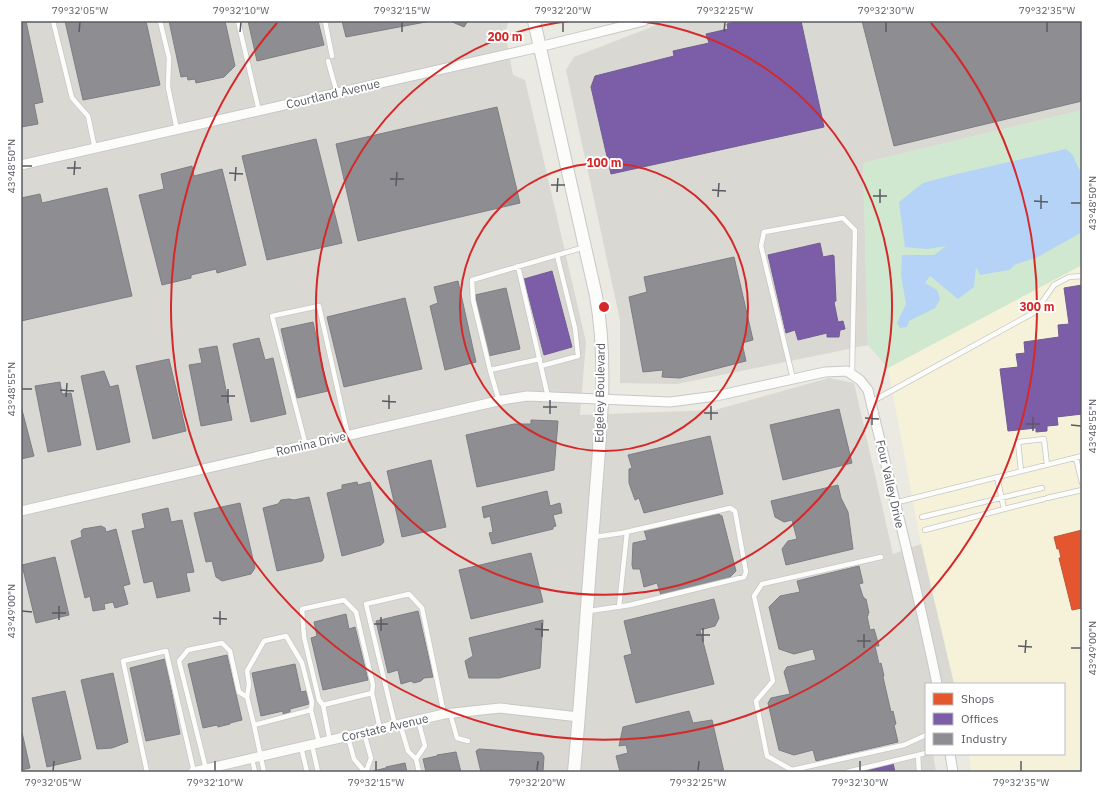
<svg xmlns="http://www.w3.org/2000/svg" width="1103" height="793" viewBox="0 0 1103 793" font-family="'IBM Plex Sans',sans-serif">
  <rect width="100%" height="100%" fill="#eae9e2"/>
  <path fill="#f6f2d9" d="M1082 265V772H971L969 754H1064V684H954L921 544 888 368Z"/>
  <path fill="#d9d8d2" d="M21 21H509L505 32 513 75 525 80 586 342 580 415 715 410 829 378 854 383 893 554 921 544 954 684H926V754H933L936 772H21Z
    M667 21H1082V110L863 163 868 345 677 384 620 383V320L566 70 574 57Z"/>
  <path fill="#cfe8cf" d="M1082 110V265L888 368 868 345 863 163Z"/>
  <path fill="#b4d3f6" d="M1066 149 1072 154 1082 175V232L1036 258 1016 264 1009 270 980 275 976 267 974 287 958 299 930 276 925 283 937 290 940 299 935 308 909 321 907 327 900 328 897 323 906 304 901 275 902 255H934L946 246 927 249 905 247 899 202 923 183 957 174Z"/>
  <path fill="#e4572e" stroke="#ba583e" d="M1082 530V608L1072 610 1059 558H1061L1059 549H1057L1054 537Z"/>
  <path fill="#7b5ea7" stroke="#705d92" d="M737 21H801L824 127 611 174 591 87 595 76 674 56 673 51 709 43 706 34 728 29 727 24Z
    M820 243 823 257 833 255 834 256 836 301 834 302 838 322 843 321 845 329 840 330 839 337H827V333L798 340 795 330 786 333 768 255Z
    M552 271 572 347 544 355 524 279Z
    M1082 285V414L1057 417 1058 425 1047 426V431L1036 432V428L1008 431 1000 369 1018 367 1016 354 1025 353 1024 342 1059 337 1058 325 1069 324 1064 288Z
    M893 763 895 772H857Z"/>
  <path fill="#8d8d92" stroke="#7d7e84" d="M21 21H26L43 102 34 104 38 124 21 127Z
    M65 21H146L160 85 83 100Z
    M169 21H225L235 66 224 77 196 83 195 79 188 80 187 76 181 77Z
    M248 21H318L324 45 257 61Z
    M342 21H431L346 37Z
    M450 21H468L464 27Z
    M862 21H1082V101L894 146Z
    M497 107 520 203 358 241 336 144Z
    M316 139 342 243 267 260 242 156Z
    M192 166 194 176 222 169 246 265 217 273 216 269 191 275V278L162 285 139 195 164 189 161 174Z
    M107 188 132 296 21 321V198L40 194 42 203Z
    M734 257 753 340 742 343 746 361 680 378 662 377 663 370 643 372 629 297 647 292 644 277Z
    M458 281 476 362 445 370 430 306 438 303 434 287Z
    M506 288 520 349 488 356 475 295Z
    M405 298 422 369 344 387 327 317Z
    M313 322 328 391 297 398 281 329Z
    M259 338 265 360 273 358 286 414 251 422 233 344Z
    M217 346 232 420 201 426 189 365 202 363 199 349Z
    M169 359 186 431 153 439 136 366Z
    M104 371 110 387 118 385 130 442 97 450 81 376Z
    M60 382 62 394 71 393 81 445 48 452 35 386Z
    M21 406 34 456 21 459Z
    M839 409 852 463 783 480 770 425Z
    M531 420 558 421 554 470 477 487 466 435 514 424H531Z
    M710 436 723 494 644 513 639 498 635 500 629 483V469L632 468 628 455Z
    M431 460 446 527 402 537 387 471Z
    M357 482 358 485 370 482 384 542 381 545 342 556 327 493 342 489V485Z
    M838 485 841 498 848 512 853 549 786 565 782 549 788 541 797 539 792 520 784 522 775 517 771 501Z
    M547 491 550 506 560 503 562 513 553 515 556 526 553 527V529L492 544 489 533 493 532 490 516 484 518 482 507Z
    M309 497 324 557 322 561 277 571 263 508 278 504 281 500 289 499 294 500Z
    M240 503 255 568 251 574 222 581 216 577 212 561 206 562 194 513Z
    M168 508 171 522 182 520 194 572 186 573 190 591 157 598 153 581 144 583 132 531 145 528 142 514Z
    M716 513 722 516 736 571 729 578 661 595 657 583 644 587 640 569H633L632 565 633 543 647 540 644 530Z
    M101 526 105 528 106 532 116 529 130 584 123 586 128 604 115 608 113 602 104 604 105 609 93 611 90 596 85 598 71 541 82 537 81 531 83 529Z
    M531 553 543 602 471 619 459 570Z
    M55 557 69 615 36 623 22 565Z
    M859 566 863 583 859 584 863 597H864V599H866L869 613H868V616H867L870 630 874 629 879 646H875L879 664 881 663 884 676 883 677 891 712 893 711 896 724 894 725 898 742 816 761 813 750 794 755 779 750 768 703 771 698 790 694 784 672 787 667 816 660 813 649 794 654 779 649 769 607 780 596 800 592 797 581Z
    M714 599 719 618 715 626 700 630 714 684 636 703 624 656 632 654 624 621Z
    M418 611 433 677 424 678 421 681 414 683 411 681 401 684 398 670 388 673 376 621Z
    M346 614 349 629 355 627 368 680 323 690 311 638 317 636 314 622Z
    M543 620 540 668 499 678H469L465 661 473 656 469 638Z
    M227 655 242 720 230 723V724L218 727 217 725 203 728 188 664Z
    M165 659 180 734 146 741 130 668Z
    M295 664 301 692 306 691 309 704 290 709V712L283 714V711L261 716 252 673Z
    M113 673 128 742 112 748 97 749 81 680Z
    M65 691 81 759 47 767 32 698Z
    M689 711 693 723 712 720 724 772H620L616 756 628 753 626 745 619 746 623 727Z
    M21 728 30 768 21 770Z
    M479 749 542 753 544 757 543 772H481L476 751Z
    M456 752 461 772H426L423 759 437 756V755Z
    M405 763 407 772H373V771L386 768V767Z"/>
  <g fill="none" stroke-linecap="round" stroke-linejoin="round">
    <defs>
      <path id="lane" d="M53 21 72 98 88 116 95 149
        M160 21 169 58 168 87 177 130
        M238 21 259 111
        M325 21 332 56
        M328 61 337 93
        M518 266 548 397
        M541 366 578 356 575 328 557 255
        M490 370 473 300 472 280 585 247
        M793 379 761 246 764 232 843 218 855 230 852 374
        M499 401 490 370 540 359
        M871 402 1035 312 1054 285 1069 277 1082 276
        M306 446 272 316 319 306 348 436
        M1076 458 1082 483
        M1021 471 1018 442 1044 439 1047 465
        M997 477 1004 509 1044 499
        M1047 498 1082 490
        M894 503 1082 456
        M922 517 1042 488
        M925 530 1004 509
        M881 557 762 584 754 596 773 681 756 701 767 756 792 770 904 745 926 735
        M619 607 627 532
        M589 611 630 605 744 577 746 572 735 511 730 508 622 533 594 537
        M323 705 319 700 304 637 302 609 344 600 356 612 373 685 372 693
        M450 713 457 738 468 741
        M400 724 408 751 416 759 419 772
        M254 725 247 697 249 684 247 671 264 641 286 636 302 663 312 702 311 710
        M395 725 366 604 409 594 422 608 444 714
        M364 733 371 758 366 772
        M348 737 354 759 365 772
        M330 741 323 705 372 693 380 729
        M312 745 318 772
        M301 747 307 772
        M918 755 919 772
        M252 759 255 772
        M416 759 425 746 418 720
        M206 769 179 661 188 650 222 643 230 651 239 692 247 697
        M147 772 123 661 166 651 194 772
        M264 772 254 725 311 710 319 743
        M847 772 926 753"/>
      <path id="street" d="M21 165 539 47 644 21
        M21 511 502 400 527 396 670 402 716 396 825 372 847 371 860 380 868 390C891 488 917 585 937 684
        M950 754 953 772
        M193 772 444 714 500 708 579 717"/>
      <path id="secondary" d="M534 21 596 296C609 368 599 443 594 516 587 601 582 687 574 772"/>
    </defs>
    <use href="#lane" stroke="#c7c8c6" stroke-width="6"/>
    <use href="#street" stroke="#c7c8c6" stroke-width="11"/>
    <use href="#secondary" stroke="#c8c8c7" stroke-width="14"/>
    <use href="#lane" stroke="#fcfcfb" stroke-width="4.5"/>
    <use href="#street" stroke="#fcfcfb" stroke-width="9"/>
    <use href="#secondary" stroke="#fcfcfb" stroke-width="12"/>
  </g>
  <path fill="none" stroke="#585b62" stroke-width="1.5" d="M79 32 80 22M240 32 241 22M402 32V22M563 32V22M724 32 725 22M886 32V22M1047 32V22M22 166H32M67 168H81M229 173 243 174M74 175 75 161M390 179H404M235 181 236 167M551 185H565M396 186 397 172M712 190 726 191M557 192 558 178M873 196H887M718 197 719 183M1034 201 1048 202M880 203V189M1071 203H1081M1041 209V195M22 389H32M60 390 74 391M221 396H235M66 397 67 383M382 401 396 402M228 403V389M543 407H557M389 409V395M704 413H718M550 414V400M865 418 879 419M711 420V406M1026 424H1040M872 425V411M1071 425 1081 426M1033 431V417M22 611 32 612M52 613H66M213 618 227 619M59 620V606M374 624H388M220 625V611M535 629 549 630M381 631V617M696 635H710M542 637V623M857 641H871M703 642V628M1018 646 1032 647M864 648V634M1071 648H1081M1025 653 1026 640M53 771 54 761M215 771V761M376 771V761M537 771 538 761M698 771 699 761M860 771V761M1021 771V761"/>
  <g fill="none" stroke="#d62828" stroke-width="2">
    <circle cx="604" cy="307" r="144"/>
    <path d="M639 21A288 288 0 1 1 569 21"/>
    <path d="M931 23A433 433 0 1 1 277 23"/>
  </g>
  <g text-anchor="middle" stroke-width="4" stroke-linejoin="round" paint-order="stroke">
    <g font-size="12" fill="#585b62" stroke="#fff">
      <text transform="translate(333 94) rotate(-13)" y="4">Courtland Avenue</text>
      <text transform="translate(600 393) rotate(-89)" y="4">Edgeley Boulevard</text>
      <text transform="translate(311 444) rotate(-13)" y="4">Romina Drive</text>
      <text transform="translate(890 484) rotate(77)" y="4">Four Valley Drive</text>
      <text transform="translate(385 728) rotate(-13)" y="4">Corstate Avenue</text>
    </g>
  </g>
  <circle cx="604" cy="307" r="6" fill="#d62828" stroke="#fff" stroke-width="2"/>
  <g font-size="12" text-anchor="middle" font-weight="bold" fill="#d62828" stroke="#fff" stroke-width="4" stroke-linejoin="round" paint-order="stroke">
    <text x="505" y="41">200 m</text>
    <text x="604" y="167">100 m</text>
    <text x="1037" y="311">300 m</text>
  </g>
  <rect width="1103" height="793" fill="none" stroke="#ffffff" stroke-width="44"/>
  <rect x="925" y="683" width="140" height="72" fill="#ffffff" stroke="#bcbdc0"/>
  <rect x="933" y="693" width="20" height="12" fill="#e4572e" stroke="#bcbdc0"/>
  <text x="961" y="703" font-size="12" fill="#585b62">Shops</text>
  <rect x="933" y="713" width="20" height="12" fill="#7b5ea7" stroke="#bcbdc0"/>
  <text x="961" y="723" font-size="12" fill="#585b62">Offices</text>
  <rect x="933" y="733" width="20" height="12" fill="#8d8d92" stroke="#bcbdc0"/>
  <text x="961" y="743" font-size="12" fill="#585b62">Industry</text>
  <rect x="22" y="22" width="1059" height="749" fill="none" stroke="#585b62" stroke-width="1.5"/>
  <g font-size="10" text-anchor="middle" fill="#585b62">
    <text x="80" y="14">79°32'05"W</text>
    <text x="241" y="14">79°32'10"W</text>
    <text x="402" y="14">79°32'15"W</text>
    <text x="563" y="14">79°32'20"W</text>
    <text x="725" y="14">79°32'25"W</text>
    <text x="886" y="14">79°32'30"W</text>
    <text x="1047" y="14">79°32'35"W</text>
    <text transform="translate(11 166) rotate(-90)" y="4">43°48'50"N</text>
    <text transform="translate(1092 203) rotate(-90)" y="4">43°48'50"N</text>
    <text transform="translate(11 389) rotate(-90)" y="4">43°48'55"N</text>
    <text transform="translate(1092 426) rotate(-90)" y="4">43°48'55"N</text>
    <text transform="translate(11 611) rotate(-90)" y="4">43°49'00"N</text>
    <text transform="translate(1092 648) rotate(-90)" y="4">43°49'00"N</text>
    <text x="53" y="786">79°32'05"W</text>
    <text x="215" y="786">79°32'10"W</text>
    <text x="376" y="786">79°32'15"W</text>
    <text x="537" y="786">79°32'20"W</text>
    <text x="698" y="786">79°32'25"W</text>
    <text x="860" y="786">79°32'30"W</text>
    <text x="1021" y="786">79°32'35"W</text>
  </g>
</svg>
